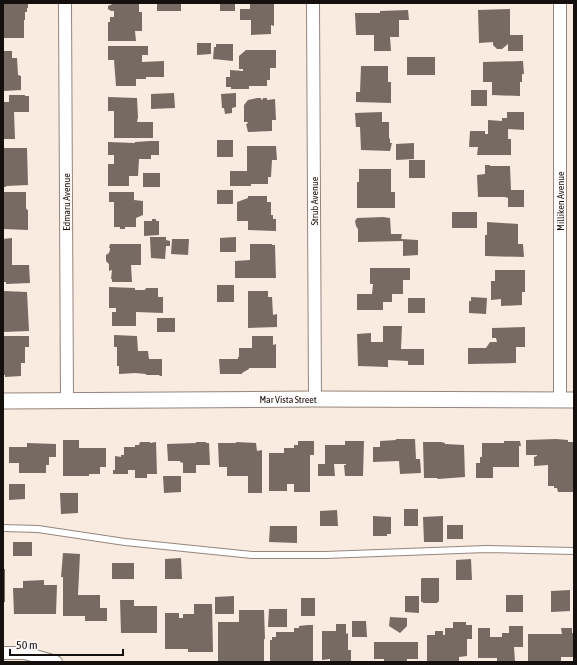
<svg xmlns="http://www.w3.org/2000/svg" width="577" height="665" viewBox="0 0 577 665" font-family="'Asap Condensed',sans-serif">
  <rect width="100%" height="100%" fill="#faebe1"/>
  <path fill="#776a62" d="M3 3H28V8H27V12H25V20H24V38H3Z
    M115 3 139 4V12H142V31H135L136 41H108V22H110V17H114V11H111L108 9V6Z
    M157 3H181V11H157Z
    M220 3H235V11H220Z
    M250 3H274V26L271 25V34L251 35V20H240V9H250Z
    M510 9V35H523V51H508V44L502 49H497L493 45V42L479 43 478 10Z
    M408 10 409 20H399V37H390L391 51H374V35H356L355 13H380V11Z
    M197 43H211V54L197 55Z
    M216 44H233V61L213 59 214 47H216Z
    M108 46H148V55H142V62L164 61V77H146V79H136V86H116L114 60H108Z
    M246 50H276V68H270V80H267V86H249V89H231V87H226V77H230V70L243 71V69H239V56Z
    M3 51H12V58H17L18 75 21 76V90L3 91Z
    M407 57H435V75H407Z
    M523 61 524 74H522V82H520V96L492 95V82H483V62Z
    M361 66H388V82H391V103L356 102V92H360Z
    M471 90H487V106H471Z
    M174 93 175 108 151 109V94Z
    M236 93V107L232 108V113L225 114 224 108H222L221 94Z
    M9 95H25V96H29V112H14L15 139H3V102H9Z
    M108 97 137 98 138 117 137 122H153V138H114V111H108Z
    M257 98H261V100L263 99V98H267V100L275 99 276 120H272V131L248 132 246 124H247L248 122H244V105L248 100Z
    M382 112V122H389V138L390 139V143H392L390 151 361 150 360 127H356L355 113Z
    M507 112H524V130L508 129V139H511V155H477L478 147H469L470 131H485V134H488V120L502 121V118H507Z
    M217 140H233V157H217Z
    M150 141H159V155H151V159H139L138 176H129V186H108V164H114V155H108V142L135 143V142Z
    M414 143V159L396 160V144Z
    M247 146H276L277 160H272L271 177H268V184H251V186H230V171H247Z
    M3 148H27L28 185 6 186V187H3Z
    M409 160H425V178H409Z
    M485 165H490V166H510L511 190H524V207H508V198L505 197H478L477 175 485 174Z
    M359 169H391V192H395V208H357V182H359Z
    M143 173H160V187H143Z
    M217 190H233V204H217Z
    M3 192H26V208L27 210H28V230L3 229Z
    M109 192H134V200L143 201V215L136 218V227H125V229H120V227H114V202H109Z
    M248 196H267V202H271V215H273V219H276V231L248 230V221H237V202L248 198Z
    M452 212H477V228H452Z
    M383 217 390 218 391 234H402L401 239 418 240V255L403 256V241L358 242V229L356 226 355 221 357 218Z
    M152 219H156V221H159V235L144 236V221H152Z
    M487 222 518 224V244H523L524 257 485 256V235H487Z
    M150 237H166V240L170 241V246H166L165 259 151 258Z
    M236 237V252H220V238Z
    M12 238V265H29L30 283 6 284V282H3V239Z
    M172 239H189L188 255 171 254Z
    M110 244H141V265H131L132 282H112V279H111L112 270 109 271V264L106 261V255L109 253 110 250V248H109Z
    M250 244H272V245H275L276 278H235V261L250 260Z
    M370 268H410V280H403V294H392V302H383V310H357V294H372L373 284H370Z
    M495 270H525V292H522V305L501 306V299L491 300V281H495Z
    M217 285H234V302H217Z
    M109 287 135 288V290H145L146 288H158V297H163V313L136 312V326H112V312H116V308H109Z
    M3 291 27 292 29 331 3 332Z
    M248 291H268V297H272L273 315 277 314V327L248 328Z
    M471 297 487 298 486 314 469 313V301H471Z
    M408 298H425V313H408Z
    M157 318H175V332H157Z
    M383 326H402L401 349H424V365H408V361L388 360V367L358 366 357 334 371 333V342H383Z
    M525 327V347H516V363L468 364V348H486L490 342H497L496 338H492V328Z
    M114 335 137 336 138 351H148L149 359H162V376H160L159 375H146V374L135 373 119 374V366H117V347H114Z
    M3 336H29V347H25V363H21V376L5 377V375H3Z
    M252 336H273V345L276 344V368H249V369L242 373V374H220L219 359H238V357H239V348H252Z
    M396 439H415L416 459H420L421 473 400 474 399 461 373 462V447H380V441L396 440Z
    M556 439 568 440V442H574L573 492H558L557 488H554V486H548V465L534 466V457L537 456V455H526V440Z
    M63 440H79V448H106V467H100V474H89V476H63Z
    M298 441H314V455H310V492H294V484H287V491H269V453H284V448H294V445H298Z
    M345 441H364L363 476H345L344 465H346V464H334L335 476H318V464H325V445H345Z
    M504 441H520L521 446H519V467H493V478H476V463H480V457H482V443H504Z
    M140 442H150V443L156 442 157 474H147V478H135V470H128V474H113V470H115V456L121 457V455H124V447H135V445H139Z
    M196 442H206V443H209L210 465H196V473H183V463L180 462V461H168L167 444 196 443Z
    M236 442 256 443 257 451 262 450V493H248V476H227V467H219L218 443H236Z
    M423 442H441L445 443V444L464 445 465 477 438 479 437 478H424Z
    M27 443 56 444V457H49V465H46V473H19V463H9V447H27Z
    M163 476H181V492L164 493Z
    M9 484H25V499L9 500Z
    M60 493H78V513L61 514Z
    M404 509H418V526H404Z
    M337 510 338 526H320V511Z
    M373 516 391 517V534H387V536H373Z
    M443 516V542H424L423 517Z
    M447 525H463V539H447Z
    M270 526H297V543L269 542Z
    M13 542H32V556H13Z
    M63 553 80 554 78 595H100V608H107V621H85V616H63V577H61Z
    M181 558 182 579H165V559Z
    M471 559 472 580H456V560Z
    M112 563H134V579H112Z
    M3 569H5V602H3Z
    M422 578H439V601L437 603H423V602H421V579Z
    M44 580V585H57L56 614H14L13 588H23V581Z
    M570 590V611L551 612V591Z
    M506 595H523V612H506Z
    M234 596V614H215V597Z
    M405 596H419V613L405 612Z
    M301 598H315V616H301Z
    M120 600H134V606H157V633H121Z
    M194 604H212L213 652H188V649H165V613H179V618H183V614H194Z
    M269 609H287V627H268Z
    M239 610H264L265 639H264V661L218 662V622H239Z
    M390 617 407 618V626L400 633 389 626Z
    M352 621H366L367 637H352Z
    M453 622H466V625H472V639H467V656L459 657V662H427V635H435V631H443V635H445V628H453Z
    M336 624H346V634L348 633V650H351V662H330V659L322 660V631H336Z
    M308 625H313V662H270V640H272V637H276V632H294V628H299V626Z
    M509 626H523V647H514L515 662H497V658H478V628H490V637H502V633H509Z
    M561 628H572V633H574V657H561V662H528V634H562Z
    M374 642H418V659H407V662H389V661H384V659H374Z"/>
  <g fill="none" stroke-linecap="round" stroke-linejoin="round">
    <defs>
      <path id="service" d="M3 528 38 529 125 542 252 555H325L486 549 574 551"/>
      <path id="minor" d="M65 3 67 401
        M313 3 315 399
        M560 3V399
        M3 653H25L56 662"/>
      <path id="tertiary" d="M3 401 315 399 574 400"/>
    </defs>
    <use href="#service" stroke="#94867e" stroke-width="8"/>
    <use href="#minor" stroke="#94867e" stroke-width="14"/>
    <use href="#tertiary" stroke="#94867e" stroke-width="17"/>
    <use href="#service" stroke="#fff" stroke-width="6"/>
    <use href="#minor" stroke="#fff" stroke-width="12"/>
    <use href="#tertiary" stroke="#fff" stroke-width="15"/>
  </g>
  <g text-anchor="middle" stroke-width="3" stroke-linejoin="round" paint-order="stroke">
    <g font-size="10" fill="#15100d" stroke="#fdfaf9">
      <text transform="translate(314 201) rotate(-90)" y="4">Strub Avenue</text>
      <text transform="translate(560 201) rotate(-90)" y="4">Milliken Avenue</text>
      <text transform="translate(66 202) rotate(-90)" y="4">Edmaru Avenue</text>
      <text x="288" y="403">Mar Vista Street</text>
    </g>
  </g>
  <rect width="577" height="665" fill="none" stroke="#15100d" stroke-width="8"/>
  <path d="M10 649v6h113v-6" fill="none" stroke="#15100d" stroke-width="2"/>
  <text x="16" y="649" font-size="12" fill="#15100d" stroke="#fdfaf9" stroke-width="3" paint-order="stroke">50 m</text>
</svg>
